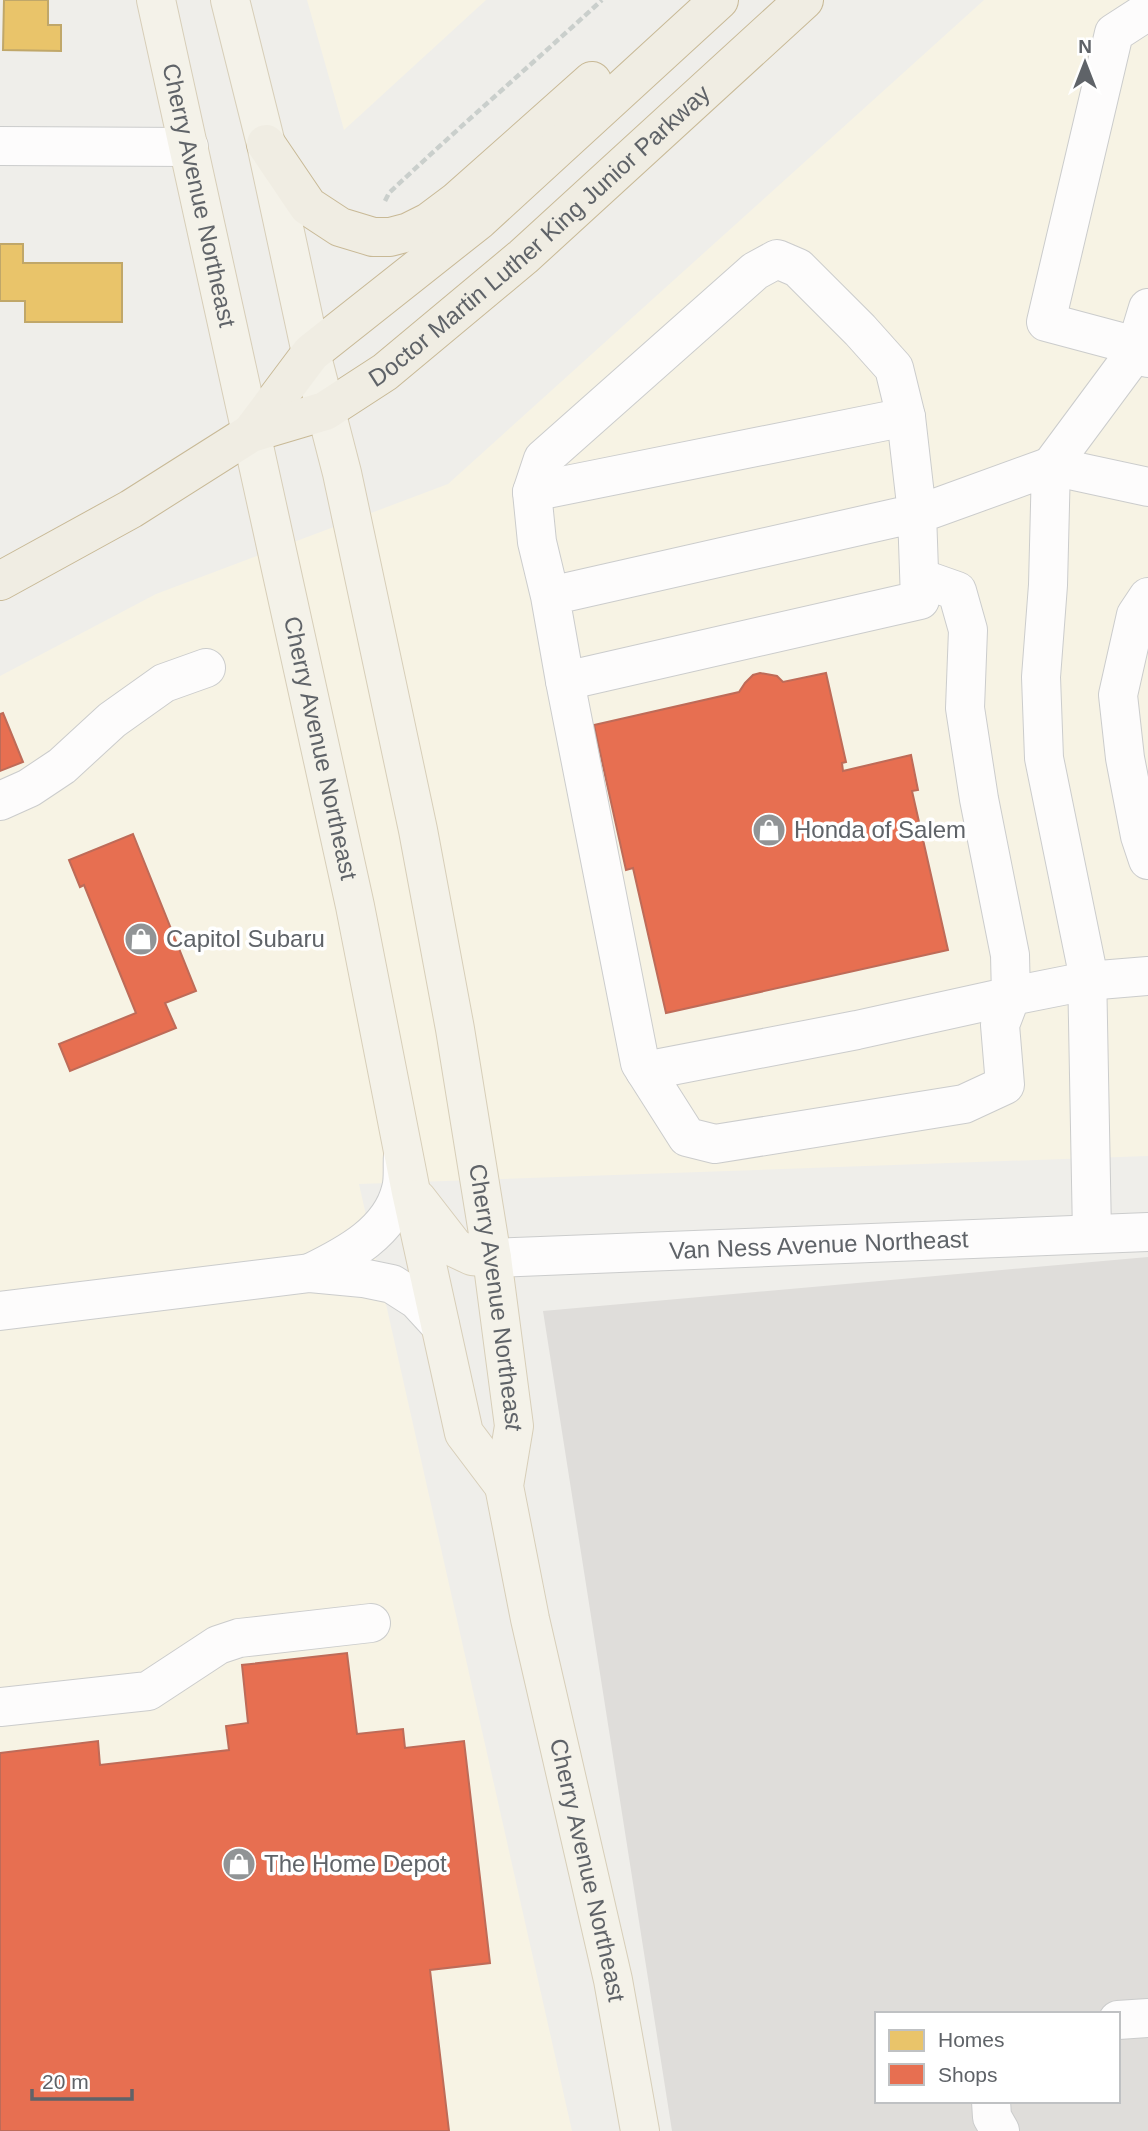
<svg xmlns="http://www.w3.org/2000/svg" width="1148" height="2131" viewBox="0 0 1148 2131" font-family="Arial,sans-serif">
  <rect width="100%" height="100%" fill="#efeeea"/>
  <path fill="#f7f3e4" d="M307 0H486L344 130Z
    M984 0H1148V1156L359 1184 572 2131H0V676L156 594 448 484Z"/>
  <path fill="#dfddda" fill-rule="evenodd" d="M1148 1257V2131H672L543 1311ZM877 2014H1118V2101H877Z"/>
  <path fill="#e9c46a" stroke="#c0a769" stroke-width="2" d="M4 0H48V25H61V51L3 50Z
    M0 244H23V263H122V322H25V301H0Z"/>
  <path fill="#e76f51" stroke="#be6b58" stroke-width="2" d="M760 673 777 676 783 682 826 673 846 762 842 763 843 771 911 755 918 790 912 791 948 950 666 1013 633 868 626 870 594 725 739 692 745 683 753 675Z
    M3 713 23 762 0 771V714Z
    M133 834 196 991 165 1003 176 1028 70 1071 59 1044 136 1013 84 885 80 887 69 860Z
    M347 1653 357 1734 403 1729 405 1748 464 1741 490 1963 430 1970 449 2131H0V1753L98 1741 100 1765 229 1750 226 1726 248 1723 242 1665Z"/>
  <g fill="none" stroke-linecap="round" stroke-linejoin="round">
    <defs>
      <g id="minor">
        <path d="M0 146 189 147"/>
        <path d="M1148 308 1134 354 1148 358"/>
        <path d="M1136 346 1046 322 1114 33 1148 11"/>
        <path d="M1134 354 1051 466 1148 487"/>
        <path d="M532 492 906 417"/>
        <path d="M550 596 565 681 920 600 917 513 906 417 894 368 860 330 798 268 777 259 755 271 543 459 532 492 537 542 550 596 917 513 927 511 1051 466 1048 585 1041 677 1044 758 1087 969 1092 1234"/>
        <path d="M1148 597 1136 615 1118 695 1125 758 1140 836 1148 860"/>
        <path d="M565 681 640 1063 687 1137 715 1144 964 1104 1005 1085 1000 1025 1011 996 1087 981 1148 976"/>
        <path d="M0 801 29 788 62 766 112 720 164 683 206 668"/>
        <path d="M645 1071 857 1030 1011 996 1010 955 979 799 965 708 968 630 957 591 920 578"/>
        <path id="s1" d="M492 1258 1148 1232"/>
        <path d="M310 1273C347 1255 391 1232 401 1189 404 1178 402 1166 403 1155"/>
        <path d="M0 1311 310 1273 363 1278 392 1284 417 1300 440 1325"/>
        <path d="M0 1707 148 1691 218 1645 239 1638 371 1623"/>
        <path d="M1118 2020 1148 2018"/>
        <path d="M991 2101 992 2117 1000 2131"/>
      </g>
      <g id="major">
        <path id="s2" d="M156 0 355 906 411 1192 464 1433 504 1486"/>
        <path id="s3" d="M230 0 266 144 311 353 342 473 418 830 455 1029 492 1258 514 1426 504 1486 530 1619 613 1980 640 2131"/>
        <path d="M417 1199 455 1248 472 1256 492 1258"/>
      </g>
      <g id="highway">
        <path d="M266 144 308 206 340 227 373 237H390L409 232 429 222 457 201 592 81"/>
        <path d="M251 433 311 353 479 220 719 0"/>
        <path id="s4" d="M0 581 131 509 251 433 325 411 385 372 523 257 804 0"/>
      </g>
    </defs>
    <use href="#minor" stroke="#cbcccc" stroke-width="40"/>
    <use href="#major" stroke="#d7ceb8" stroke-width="40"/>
    <use href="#highway" stroke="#c8b996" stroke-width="40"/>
    <path stroke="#cacfcc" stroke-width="4.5" stroke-dasharray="7 3.5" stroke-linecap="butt" d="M385 201 389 193C459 127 531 65 602 0"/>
    <use href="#minor" stroke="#fdfcfc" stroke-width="38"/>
    <use href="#major" stroke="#f4f2e9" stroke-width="38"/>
    <use href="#highway" stroke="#f0ede3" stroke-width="38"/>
  </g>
  <defs>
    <symbol id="shop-disc" viewBox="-11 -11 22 22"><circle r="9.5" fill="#919496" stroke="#fff"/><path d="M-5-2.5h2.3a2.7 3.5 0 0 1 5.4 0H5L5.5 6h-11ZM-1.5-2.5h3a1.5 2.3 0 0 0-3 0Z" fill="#fff"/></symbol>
  </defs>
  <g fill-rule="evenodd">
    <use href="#shop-disc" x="750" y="811" width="38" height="38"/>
    <use href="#shop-disc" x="122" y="920" width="38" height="38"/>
    <use href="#shop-disc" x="220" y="1845" width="38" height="38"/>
  </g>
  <g text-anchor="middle" stroke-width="7" stroke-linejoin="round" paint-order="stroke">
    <g font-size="24" fill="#5f6368" stroke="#fff">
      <text dy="8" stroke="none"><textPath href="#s2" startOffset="200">Cherry Avenue Northeast</textPath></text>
      <text dy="8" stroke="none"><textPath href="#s4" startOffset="646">Doctor Martin Luther King Junior Parkway</textPath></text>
      <text dy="8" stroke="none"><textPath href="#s2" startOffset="766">Cherry Avenue Northeast</textPath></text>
      <text dy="8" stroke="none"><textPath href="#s1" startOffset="327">Van Ness Avenue Northeast</textPath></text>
      <text dy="8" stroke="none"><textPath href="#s3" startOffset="1325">Cherry Avenue Northeast</textPath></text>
      <text dy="8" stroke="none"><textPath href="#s3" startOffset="1909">Cherry Avenue Northeast</textPath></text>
    </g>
    <g font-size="24" fill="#5f6368" stroke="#fff" text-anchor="start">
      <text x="794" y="838">Honda of Salem</text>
      <text x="166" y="947">Capitol Subaru</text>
      <text x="264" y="1872">The Home Depot</text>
    </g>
  </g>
  <rect x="875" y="2012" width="245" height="91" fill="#ffffff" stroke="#bfc1c3" stroke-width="2"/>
  <rect x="889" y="2030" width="35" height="21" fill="#e9c46a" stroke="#bfc1c3" stroke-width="2"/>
  <text x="938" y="2047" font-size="21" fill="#5f6368">Homes</text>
  <rect x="889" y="2064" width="35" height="21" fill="#e76f51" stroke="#bfc1c3" stroke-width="2"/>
  <text x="938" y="2082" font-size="21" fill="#5f6368">Shops</text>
  <g transform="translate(1085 63)" stroke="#ffffff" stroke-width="5" paint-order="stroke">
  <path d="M0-5L12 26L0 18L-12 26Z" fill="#5f6368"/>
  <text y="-10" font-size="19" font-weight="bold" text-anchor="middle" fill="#5f6368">N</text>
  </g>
  <path d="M32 2089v10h100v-10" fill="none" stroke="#5f6368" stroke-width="3.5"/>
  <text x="42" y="2089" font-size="21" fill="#5f6368" stroke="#ffffff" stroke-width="5" paint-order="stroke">20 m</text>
</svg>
